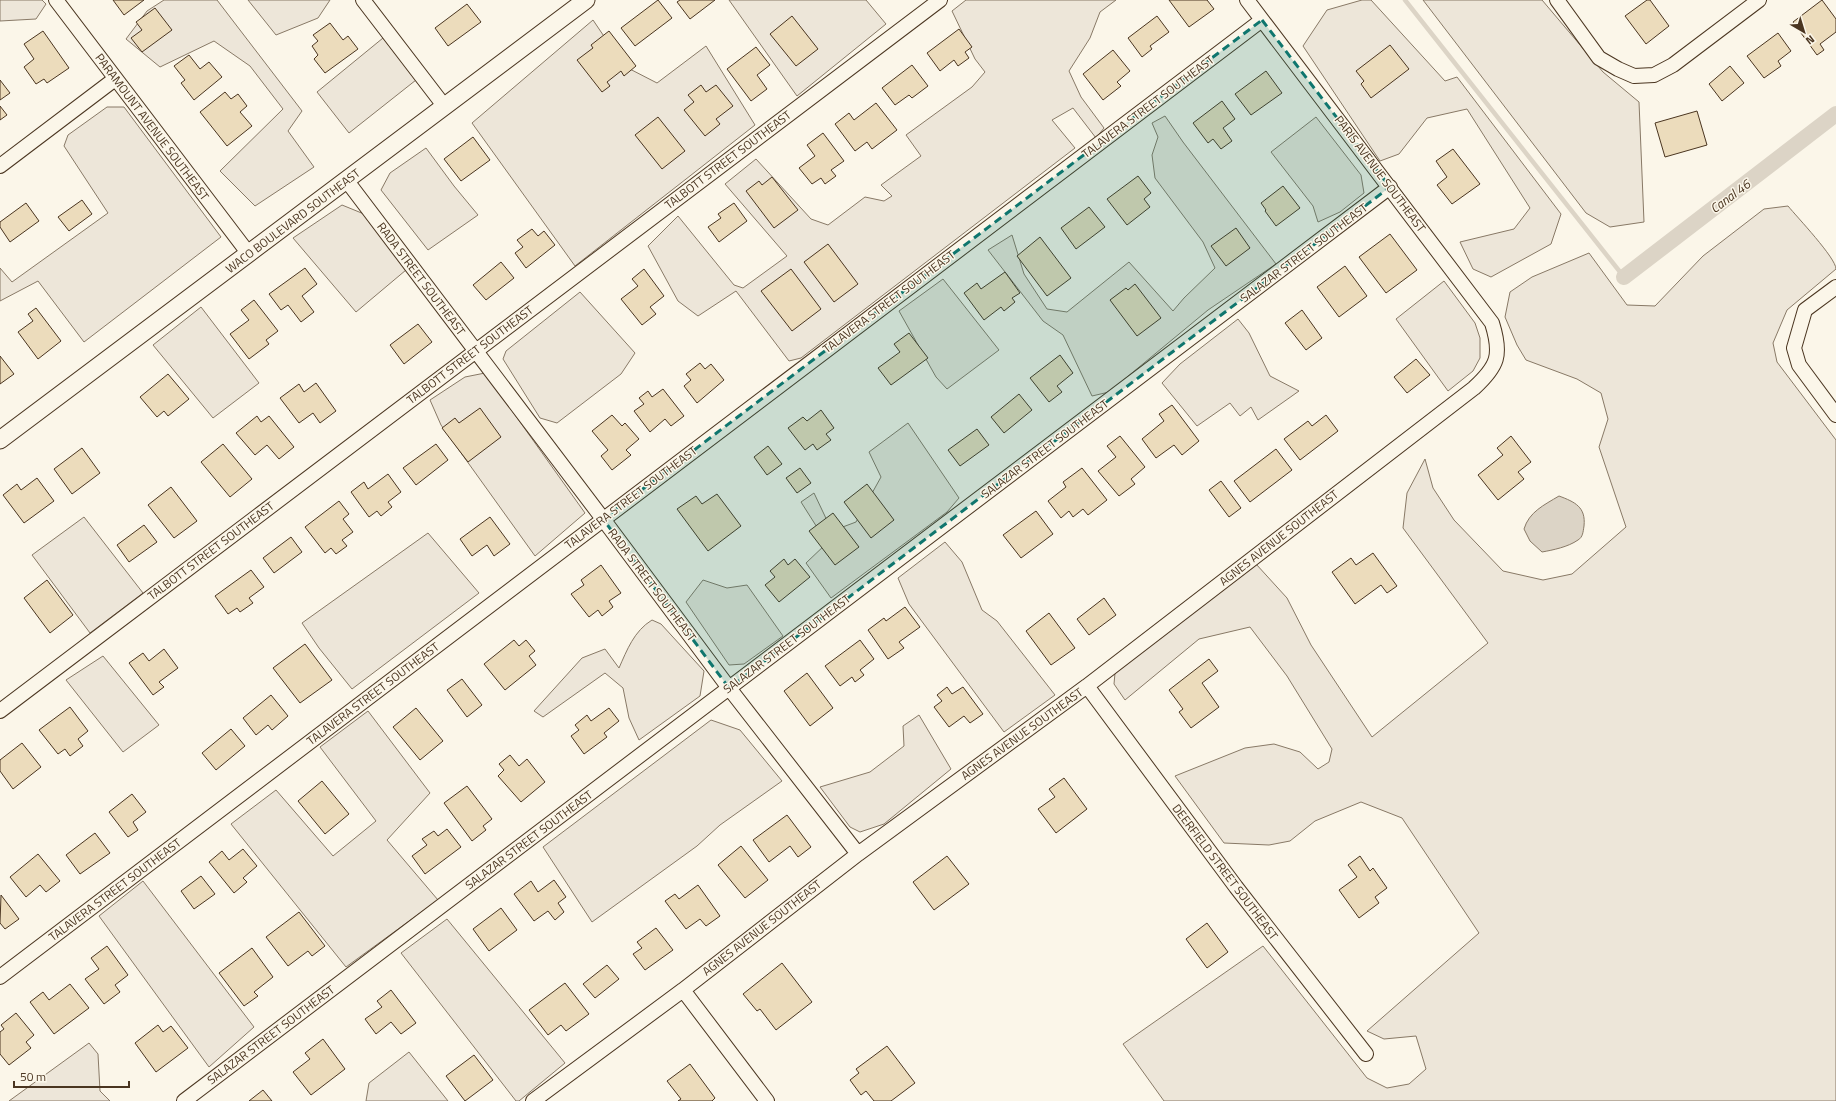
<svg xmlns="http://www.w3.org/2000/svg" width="1836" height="1101" viewBox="0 0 1836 1101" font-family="'Titillium Web',sans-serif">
  <rect width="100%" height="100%" fill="#fbf6e9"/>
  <path fill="#ede6d9" stroke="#887966" d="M0 0H42L46 4 36 19 0 21Z
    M164 0H217L302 111 288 131 314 167 255 206 220 171 283 109 250 66 214 41 160 67 126 39 147 11Z
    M248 0H330L318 18 276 35Z
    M729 0H866L886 24 797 96Z
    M966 0H1116L1100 12 1090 38 1069 71 1081 97 1104 128 1096 138 1073 108 1052 120 1075 148 801 358 789 361 736 291 698 316 678 301 648 246 678 216 734 285 743 288 787 256 725 184 756 159 811 219 828 225 865 197 884 201 892 196 881 185 921 156 906 135 972 87 985 72 975 59 952 11Z
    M1362 0H1371L1445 81 1457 77 1561 214 1551 244 1491 277 1473 269 1460 242 1514 229 1530 208 1467 109 1427 118 1399 154 1380 161 1303 46 1327 10Z
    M1423 0H1542L1603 72 1639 102 1644 222 1610 227 1586 213Z
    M593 20 624 66 657 83 706 46 755 125 575 266 472 123Z
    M383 38 416 80 349 133 317 92Z
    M107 107H124L221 237 84 342 38 281 0 301V268L12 282 108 213 64 146 68 135Z
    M1165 116 1183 142 1276 264 1208 310 1109 392 1092 396 1063 335 1043 321 988 250 1012 235 1024 274 1047 309 1067 312 1129 262 1173 311 1184 298 1215 268 1203 242 1155 178 1152 155 1158 137 1152 123Z
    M1316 117 1361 175 1364 193 1340 212 1318 222 1313 206 1271 152Z
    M426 148 454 186 478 215 428 250 381 190 390 173Z
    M342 205 364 214 406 270 356 312 293 238Z
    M1788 206C1797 217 1836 258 1836 269L1787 310 1773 343 1777 362 1836 440V1101H1164L1123 1044 1263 946 1367 1078 1387 1088 1409 1084 1426 1069 1416 1036 1384 1039 1367 1031 1479 933 1402 818 1361 802 1315 821 1290 841 1269 845 1224 843 1175 776 1245 748 1274 744 1300 752 1318 769 1329 762 1332 749 1287 676 1250 627 1199 639 1125 700 1114 684 1115 673 1256 564 1287 598 1311 645 1372 737 1488 643 1403 528 1407 493 1425 459 1433 488 1454 520 1503 571 1543 580 1572 574 1626 527 1599 447 1608 419 1601 393 1577 379 1526 360 1517 345 1505 317 1510 292 1532 277 1589 253 1627 305 1655 306 1703 256 1764 209Z
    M943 279 999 350 947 389 936 377 899 311Z
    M1444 281 1475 323 1480 338V358L1473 371 1448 391 1396 319Z
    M580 292 635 353 621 374 557 423 540 418 503 359 506 351Z
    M201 307 259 383 213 418 153 345Z
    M1238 319 1249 333 1270 376 1299 391 1258 420 1251 407 1240 416 1230 403 1197 426 1162 383 1180 364Z
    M485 373 585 513 535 556 441 425 430 400 465 377Z
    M908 423 959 498 947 512 831 598 806 563 827 543 801 502 814 493 832 531 856 522 881 477 869 452Z
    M84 517 143 593 90 633 32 555Z
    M428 533 479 593 352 689 319 648 302 623Z
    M945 542 962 562 982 610 997 621 1055 695 1004 732 909 604 898 578Z
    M703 580 727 588 747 585 783 636 744 664 729 665 686 602Z
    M652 620 661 624 704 671 700 696 639 740 629 718 623 688 605 673 543 717 534 711 582 658 605 649 619 668C627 650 634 631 652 620Z
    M103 656 159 725 123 752 66 680Z
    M368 711 430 793 387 840 438 900 346 967 231 824 276 790 333 856 376 821 320 747Z
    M919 715 951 769 884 824 860 832 850 827 820 787 870 772 904 746 903 726Z
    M711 720 740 730 782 781 720 825 697 846 592 922 543 847Z
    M143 881 254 1027 209 1067 99 916Z
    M447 919 565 1063 519 1101H516L401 953Z
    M89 1043 98 1054 100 1091 110 1101H9Z
    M409 1052 448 1101H366L369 1083Z"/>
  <path fill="#dcd4c6" stroke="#887966" d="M1559 496C1575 502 1586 507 1584 526 1583 532 1583 537 1578 540 1568 547 1553 550 1542 552L1530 541 1524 529C1529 512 1544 505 1559 496Z"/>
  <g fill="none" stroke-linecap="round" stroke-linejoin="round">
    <path stroke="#dcd4c6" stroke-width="4.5" d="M1405 0 1624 277"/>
    <path stroke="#dcd4c6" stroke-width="16" d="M1624 277 1836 114"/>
  </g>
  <path fill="#ecdcbc" stroke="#4a3520" d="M113 0H144L124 15Z
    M658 0 672 18 635 46 621 28Z
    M680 0H715L690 19 677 2Z
    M1169 0H1207L1214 9 1189 27Z
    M1647 0H1650L1669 26 1646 44 1625 16Z
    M1822 0 1836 19V32L1820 44 1824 50 1817 55 1793 22Z
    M467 4 481 22 448 46 435 28Z
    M155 8 172 30 142 52 131 38 142 30 136 22Z
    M792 16 818 49 796 66 770 34Z
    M1157 16 1169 32 1150 46 1152 49 1142 57 1128 38Z
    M330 23 343 40 348 36 358 49 325 73 314 59 318 55 312 46 318 41 313 35Z
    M959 29 972 47 965 52 969 58 958 66 954 60 940 71 927 53Z
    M43 31 69 68 47 83 44 79 36 84 24 67 34 59 24 44Z
    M609 31 636 66 624 76 621 71 607 82 610 86 602 92 577 60 593 48 591 45Z
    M1778 33 1791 51 1778 61 1781 66 1764 78 1747 56Z
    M1390 45 1409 69 1371 98 1361 84 1364 81 1356 71Z
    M756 47 770 65 757 75 767 89 751 101 727 69Z
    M1113 50 1130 71 1117 82 1121 86 1103 100 1083 74Z
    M189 55 200 69 209 62 222 77 194 100 181 83 185 80 174 66Z
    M912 65 928 86 912 98 909 95 895 105 882 88Z
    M1730 66 1744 83 1722 101 1709 84Z
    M1266 71 1282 93 1251 115 1235 94Z
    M0 80 10 93 0 100Z
    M701 85 706 92 716 85 733 106 716 119 720 124 705 136 684 110 694 102 688 95Z
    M225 92 231 99 238 94 247 106 240 112 252 126 227 146 200 112Z
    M1222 101 1235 119 1223 128 1232 141 1221 149 1213 139 1208 143 1193 123Z
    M876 103 897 130 872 149 867 142 855 151 835 124 849 113 854 120Z
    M0 106 7 115 0 120Z
    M1697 111 1707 145 1665 157 1655 123Z
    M658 117 685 151 662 169 635 135Z
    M823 133 844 161 831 170 836 176 825 184 821 178 812 184 799 168 815 156 807 145Z
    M473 137 490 160 461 181 444 159Z
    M1453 149 1480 184 1452 204 1437 185 1447 177 1436 161Z
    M1138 176 1151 193 1144 199 1150 207 1127 225 1107 199Z
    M772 177 798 210 774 228 746 191 759 181 762 185Z
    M1283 186 1300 208 1276 226 1265 211 1266 210 1261 203Z
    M82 200 92 214 69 231 58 217Z
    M26 203 39 221 10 242 0 227V222Z
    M734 203 747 221 719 242 708 227 721 218 718 214Z
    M1089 207 1105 227 1076 249 1061 228Z
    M1236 228 1250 248 1226 266 1211 246Z
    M532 229 538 236 544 231 555 245 526 268 515 253 523 247 517 240Z
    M1390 234 1417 270 1386 293 1359 257Z
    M1040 237 1071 278 1047 296 1017 256Z
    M828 244 858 284 834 302 804 262Z
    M501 262 514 278 486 300 473 285Z
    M1345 266 1367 296 1339 317 1317 287Z
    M305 268 317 284 302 296 314 312 301 322 288 305 281 310 269 294Z
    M644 269 664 296 650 307 656 314 642 325 621 299 638 286 632 279Z
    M791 269 821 309 792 331 761 291Z
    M1005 272 1020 293 1012 298 1015 302 1004 311 1001 307 984 320 964 293 977 283 981 289Z
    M1135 284 1161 318 1137 336 1110 300 1126 288 1128 290Z
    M254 300 278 331 266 340 269 344 249 359 230 334 249 320 241 310Z
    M36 308 61 341 38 359 18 332 33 321 28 314Z
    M1302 310 1322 338 1306 350 1285 323Z
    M418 324 432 342 404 364 390 345Z
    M909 333 928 358 891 385 878 368 900 352 894 344Z
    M1060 355 1073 373 1057 386 1062 392 1049 402 1030 378Z
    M0 356 14 374 0 384Z
    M1416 359 1430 375 1407 393 1394 377Z
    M700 363 705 369 711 364 724 380 697 403 684 386 691 380 686 374Z
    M168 374 189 399 168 416 164 411 157 417 140 397Z
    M316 383 336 411 320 423 313 413 299 423 280 398 299 384 304 392Z
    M663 389 684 416 671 426 665 419 650 432 634 411 644 404 639 398 648 391 652 397Z
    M1019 394 1032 410 1004 433 991 417Z
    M1172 405 1199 441 1182 455 1174 445 1156 458 1142 439 1164 421 1159 414Z
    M480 408 501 437 468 462 442 428 455 418 459 423Z
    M821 410 834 428 826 434 831 440 817 450 813 444 805 450 788 428 803 417 807 421Z
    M612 415 622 426 625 423 639 439 626 450 631 455 612 470 601 456 608 450 592 431Z
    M1326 415 1338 431 1300 460 1284 439 1308 421 1312 426Z
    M257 416 261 422 269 416 294 447 279 459 267 445 255 455 236 433Z
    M977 429 989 445 960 466 948 450Z
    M1120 436 1145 467 1131 479 1135 484 1119 496 1098 471 1116 457 1107 446Z
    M1511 436 1531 462 1518 472 1524 479 1498 500 1478 475 1503 455 1497 448Z
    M223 444 252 479 230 497 201 462Z
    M436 444 448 460 416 485 403 468Z
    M768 446 782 464 767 475 754 457Z
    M82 448 100 473 72 494 54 469Z
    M1276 449 1292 470 1250 502 1234 481Z
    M800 468 811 483 797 493 786 478Z
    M1082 468 1107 500 1088 515 1083 509 1073 517 1069 511 1061 518 1048 501 1066 487 1063 482Z
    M388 474 401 492 388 502 392 507 381 516 377 511 369 517 351 492 364 482 368 489Z
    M37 478 54 501 24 523 3 495 17 484 21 490Z
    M1221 481 1241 508 1229 517 1209 490Z
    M867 484 894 520 871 538 844 502Z
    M171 487 197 521 174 538 148 505Z
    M717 494 741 526 708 551 677 509 696 496 702 504Z
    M339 501 349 514 343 519 353 532 342 540 347 546 336 554 331 548 325 553 305 527Z
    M1036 511 1053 534 1021 558 1003 535Z
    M833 513 859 547 835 565 809 531Z
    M490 517 510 544 494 556 487 545 472 556 460 539Z
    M144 525 157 542 129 562 117 545Z
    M291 537 302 552 274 573 263 558Z
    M1373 553 1397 586 1387 593 1381 585 1355 604 1332 572 1351 558 1356 565Z
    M784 559 788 565 795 559 810 577 779 602 765 585 775 577 770 571Z
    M601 565 621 593 609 601 613 607 602 616 598 610 589 617 571 594 584 585 581 580Z
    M251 570 264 587 249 598 253 603 240 612 237 608 228 614 215 596Z
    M47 580 73 615 50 633 24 598Z
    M1104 598 1116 615 1089 635 1077 619Z
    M905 607 920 627 899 642 904 648 888 659 868 630 884 618 886 621Z
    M1049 613 1075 648 1051 665 1026 631Z
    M514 640 519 646 526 640 535 651 529 656 536 665 505 690 484 664Z
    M860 640 874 659 860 670 864 675 855 682 852 677 840 686 825 666Z
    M305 644 332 680 300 703 273 668Z
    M164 649 178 668 159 682 164 687 153 695 129 663 143 653 149 661Z
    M1209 659 1218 671 1202 683 1219 707 1191 728 1179 712 1183 709 1169 690Z
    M807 673 833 708 810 726 784 691Z
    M462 679 482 705 467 717 447 690Z
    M947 687 952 694 963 687 983 714 970 723 964 716 949 727 934 707 942 701 937 695Z
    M271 695 288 716 272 730 268 725 256 735 243 718Z
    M70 707 88 731 78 739 83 746 70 756 65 749 58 754 39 730Z
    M416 708 443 741 420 760 393 727Z
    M609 708 619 721 604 733 607 737 584 754 571 736 579 730 575 725 587 715 591 721Z
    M231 729 245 746 216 770 202 753Z
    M22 743 41 767 13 789 0 771V760Z
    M510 755 519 766 527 759 545 782 521 802 498 776 504 770 499 764Z
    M1064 778 1087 809 1056 833 1038 809 1055 797 1049 789Z
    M322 781 349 814 325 834 298 801Z
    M467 786 492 819 483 826 486 830 472 841 444 803Z
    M132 794 146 812 133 822 138 830 128 837 109 812Z
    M787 815 811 847 798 857 790 846 769 862 753 840Z
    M447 829 461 847 425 874 412 856 427 845 422 839 434 831 438 836Z
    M95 833 110 853 80 874 66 855Z
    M741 846 768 880 745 898 718 865Z
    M243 849 257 866 243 878 247 882 234 893 209 862 222 851 229 860Z
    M38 854 60 881 46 892 40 885 26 897 10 877Z
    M947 856 969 884 934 910 913 882Z
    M1360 856 1370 871 1373 868 1387 888 1375 897 1379 903 1359 918 1339 890 1357 877 1348 865Z
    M201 876 215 894 194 909 181 891Z
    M554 880 566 897 558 903 564 912 555 920 548 911 534 921 514 894 531 881 538 892Z
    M698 885 720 916 706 926 700 919 686 929 665 901 675 894 679 899Z
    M1 895 19 919 5 929 0 923Z
    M501 908 517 930 489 951 473 929Z
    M299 912 325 946 312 956 308 951 288 966 266 937Z
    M1207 923 1228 952 1207 968 1186 939Z
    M656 928 673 950 645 970 633 954 642 948 637 942Z
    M107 946 128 975 115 985 120 992 104 1004 85 979 99 969 91 958Z
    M252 948 273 977 254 992 258 996 244 1006 219 973Z
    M782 963 812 1002 776 1030 760 1009 757 1011 743 994Z
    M607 965 619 979 595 998 583 984Z
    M565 983 589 1014 566 1031 561 1025 548 1035 529 1010Z
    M70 984 89 1008 54 1034 30 1002 43 992 49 1000Z
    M391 990 416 1023 401 1034 391 1022 376 1034 365 1019 382 1007 377 1001Z
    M16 1013 34 1035 26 1042 31 1048 9 1065 0 1054V1032L4 1029 1 1025Z
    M158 1025 163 1032 171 1026 188 1048 156 1072 135 1043Z
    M323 1039 345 1069 311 1095 293 1072 310 1059 305 1053Z
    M887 1046 915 1083 891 1101H874L866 1091 861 1095 850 1080 859 1073 856 1069Z
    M474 1055 493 1080 465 1101 446 1076Z
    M690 1064 715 1098 712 1101H678L681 1099 667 1081Z
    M263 1090 272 1101H249Z"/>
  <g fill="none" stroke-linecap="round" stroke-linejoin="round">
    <defs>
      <path id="minor" d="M56 0 249 254
        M363 0 445 107
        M1557 0 1599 58 1618 69 1634 76 1654 75 1673 65 1759 0
        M0 166 115 79
        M347 181 603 519 729 688 858 854
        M1836 287 1805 310 1794 348 1799 365 1836 415
        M1087 686 1236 887 1366 1054
        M0 711 940 0
        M0 977 1262 20
        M683 990 767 1101
        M184 1101 1390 187
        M533 1101 683 990 858 854 1087 686 1474 388C1498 366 1502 355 1492 323L1247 0"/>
      <path id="tertiary" d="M0 440 586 0"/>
    </defs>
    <use href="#minor" stroke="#4a3520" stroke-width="16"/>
    <use href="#tertiary" stroke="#4a3520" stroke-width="19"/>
    <use href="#minor" stroke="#fbf6e9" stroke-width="14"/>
    <use href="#tertiary" stroke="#fbf6e9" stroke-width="17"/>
  </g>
  <path fill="#0f766e" fill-opacity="0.2" stroke="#0f766e" stroke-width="3" stroke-dasharray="8 5" stroke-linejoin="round" d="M1262 20 1390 187 729 688 603 519Z"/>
  <g text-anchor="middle" stroke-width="3" stroke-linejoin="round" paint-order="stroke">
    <g font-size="12" fill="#4a3520" stroke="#fbf6e9">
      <text transform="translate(1148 107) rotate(-37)" y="4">TALAVERA STREET SOUTHEAST</text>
      <text transform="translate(152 127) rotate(53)" y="4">PARAMOUNT AVENUE SOUTHEAST</text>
      <text transform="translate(728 160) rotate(-37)" y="4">TALBOTT STREET SOUTHEAST</text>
      <text transform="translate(1380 174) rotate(53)" y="4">PARIS AVENUE SOUTHEAST</text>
      <text transform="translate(293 221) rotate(-37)" y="4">WACO BOULEVARD SOUTHEAST</text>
      <text transform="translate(1304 253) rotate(-37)" y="4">SALAZAR STREET SOUTHEAST</text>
      <text transform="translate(421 279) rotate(53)" y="4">RADA STREET SOUTHEAST</text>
      <text transform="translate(889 302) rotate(-37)" y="4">TALAVERA STREET SOUTHEAST</text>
      <text transform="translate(470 355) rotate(-37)" y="4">TALBOTT STREET SOUTHEAST</text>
      <text transform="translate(1045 449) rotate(-37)" y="4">SALAZAR STREET SOUTHEAST</text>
      <text transform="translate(631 498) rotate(-37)" y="4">TALAVERA STREET SOUTHEAST</text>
      <text transform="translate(1279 538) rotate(-38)" y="4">AGNES AVENUE SOUTHEAST</text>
      <text transform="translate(211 551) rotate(-37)" y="4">TALBOTT STREET SOUTHEAST</text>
      <text transform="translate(652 585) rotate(53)" y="4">RADA STREET SOUTHEAST</text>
      <text transform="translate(787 644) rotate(-37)" y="4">SALAZAR STREET SOUTHEAST</text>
      <text transform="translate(373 694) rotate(-37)" y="4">TALAVERA STREET SOUTHEAST</text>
      <text transform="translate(1022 734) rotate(-36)" y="4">AGNES AVENUE SOUTHEAST</text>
      <text transform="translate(529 840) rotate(-37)" y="4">SALAZAR STREET SOUTHEAST</text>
      <text transform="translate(1225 872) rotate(53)" y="4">DEERFIELD STREET SOUTHEAST</text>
      <text transform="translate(115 890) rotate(-37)" y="4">TALAVERA STREET SOUTHEAST</text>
      <text transform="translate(762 928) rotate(-38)" y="4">AGNES AVENUE SOUTHEAST</text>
      <text transform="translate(271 1035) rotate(-37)" y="4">SALAZAR STREET SOUTHEAST</text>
    </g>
    <g font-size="13" font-style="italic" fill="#4a3520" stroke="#fbf6e9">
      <text transform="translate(1730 196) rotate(-37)" y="5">Canal 46</text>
    </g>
  </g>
  <g transform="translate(1804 32) rotate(142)" stroke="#fbf6e9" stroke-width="3" paint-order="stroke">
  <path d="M0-3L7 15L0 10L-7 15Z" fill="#4a3520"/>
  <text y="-6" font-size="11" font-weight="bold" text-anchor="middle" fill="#4a3520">N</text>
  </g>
  <path d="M14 1081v6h115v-6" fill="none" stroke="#4a3520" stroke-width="2"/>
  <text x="20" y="1081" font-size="12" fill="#4a3520" stroke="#fbf6e9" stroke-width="3" paint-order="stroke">50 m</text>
</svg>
